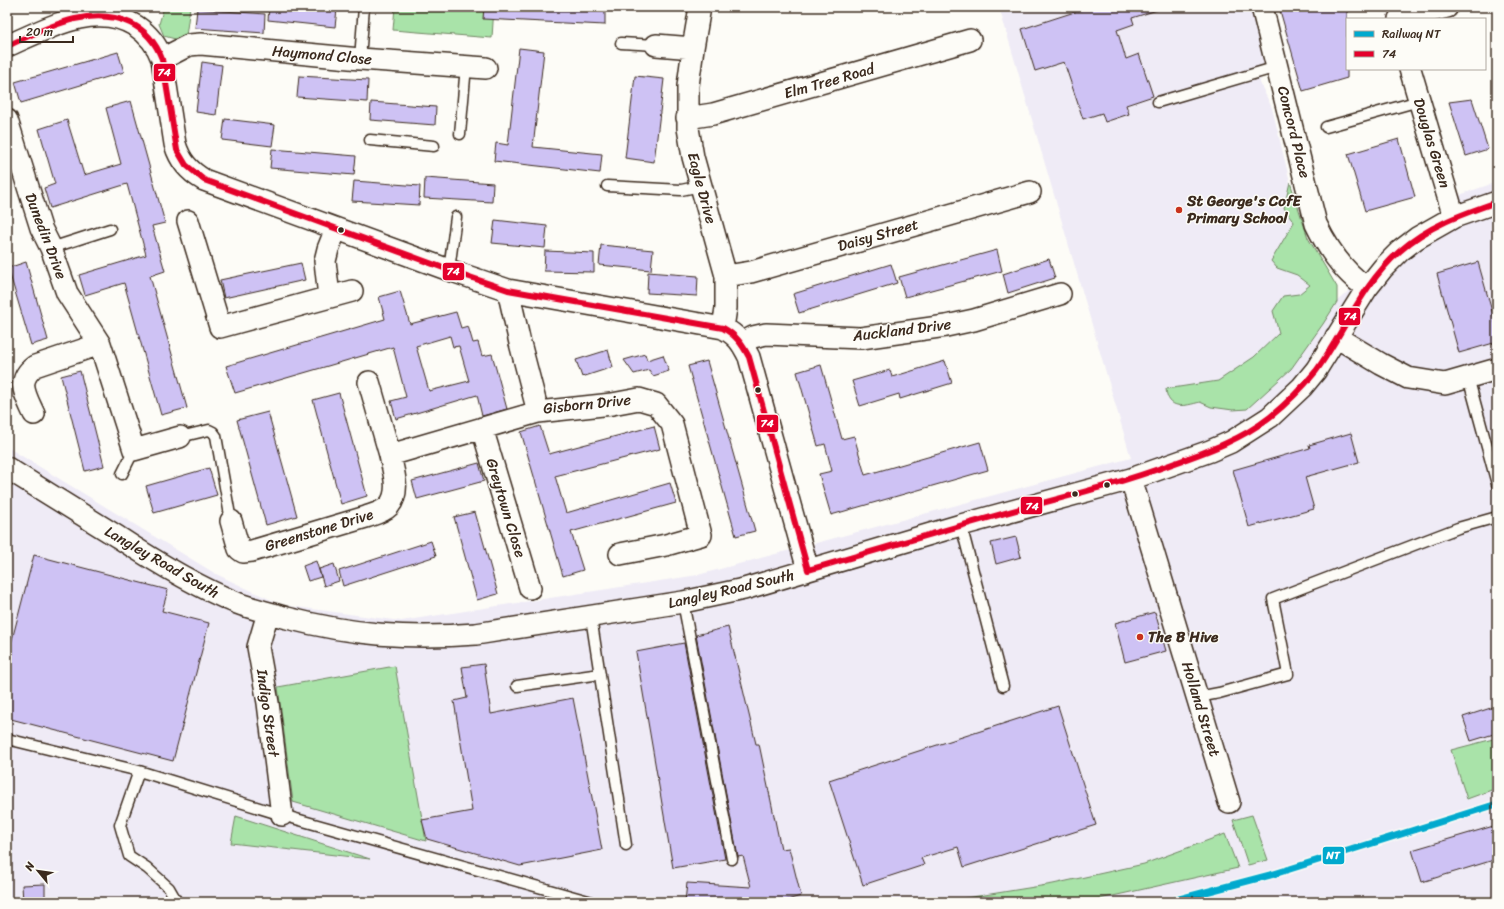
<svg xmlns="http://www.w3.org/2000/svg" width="1504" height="909" viewBox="0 0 1504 909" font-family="Sriracha,sans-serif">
  <rect width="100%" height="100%" fill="#fdfcf7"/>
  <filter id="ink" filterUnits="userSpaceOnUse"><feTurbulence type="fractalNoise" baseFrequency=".025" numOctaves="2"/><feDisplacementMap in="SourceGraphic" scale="8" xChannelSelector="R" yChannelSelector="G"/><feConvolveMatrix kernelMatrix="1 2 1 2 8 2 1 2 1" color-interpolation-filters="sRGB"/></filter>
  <g filter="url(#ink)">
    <path fill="#efebf6" d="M999 7H1250L1264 62 1261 69 1260 83 1272 108 1290 182 1308 238 1337 287V301L1462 194 1497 182V902H7V447L216 574 282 605 401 621 698 575 1131 458Z"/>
    <path fill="#a9e3a9" stroke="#728664" d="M164 7H190L186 36 175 39 164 36 159 24Z
      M395 7H494L492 38 393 30Z
      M1290 182 1308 238 1337 287V302L1323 324 1291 369 1247 409 1233 410 1211 407 1200 402C1185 406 1168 411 1166 389L1218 381 1254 357 1279 333 1273 311 1283 296 1299 294 1310 285 1297 275 1277 268 1271 261 1294 222 1284 208Z
      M395 666 426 841 293 802 278 687Z
      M1497 738V788L1467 799 1451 750Z
      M1252 815 1268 860 1248 865 1233 820Z
      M236 816 370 859 231 843Z
      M1225 834 1238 868 1086 902H941L1053 884 1144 864Z"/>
    <path fill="#cec2f4" stroke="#3b2a1e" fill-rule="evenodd" d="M269 7H322L337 9 335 27 268 20Z
      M484 7H605V25L483 19Z
      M1090 7H1157V10L1132 18 1134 24 1117 30 1126 59 1139 54 1153 96 1126 105 1129 114 1105 122 1102 113 1083 119 1064 62 1035 71 1022 29Z
      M1279 7H1347V78L1303 91Z
      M197 9 265 14 264 33 195 28Z
      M519 48 544 51 533 147 602 154 600 173 494 161 496 143 508 145Z
      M118 52 124 72 21 103 15 82Z
      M202 62 222 65 216 115 196 112Z
      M299 76 368 80 367 102 297 97Z
      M635 76 664 79 654 162 625 158Z
      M1472 99 1488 149 1466 156 1449 102Z
      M131 101 165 223 152 226 165 271 150 276 187 408 161 415 124 283 85 295 79 275 146 255 127 184 50 208 44 188 55 184 39 129 67 120 84 175 121 164 106 108Z
      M371 102 436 107 435 125 370 120Z
      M225 119 275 125 272 146 222 140Z
      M1399 139 1415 197 1365 211 1348 154Z
      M272 149 356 156 354 175 270 168Z
      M425 178 493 183 492 202 424 198Z
      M354 181 420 186 419 205 352 201Z
      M495 220 547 226 545 248 492 243Z
      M601 245 653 250 651 270 599 265Z
      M997 250 1002 271 905 297 899 277Z
      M545 251 594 253V272L544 271Z
      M1049 259 1055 278 1008 293 1003 274Z
      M26 262 48 340 31 345 8 268Z
      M1478 262 1497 329V342L1459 353 1437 274Z
      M301 263 305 280 224 298 220 280Z
      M891 264 897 283 799 313 793 294Z
      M648 272 698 276 697 296 647 293Z
      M400 291 410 324 456 312 461 328 468 326 473 343 478 342 482 356 492 354 507 409 482 416 477 395 396 419 391 401 406 397 393 347 235 393 226 366 385 319 379 297ZM450 336 453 347 459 346 469 381 429 391 416 346Z
      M608 350 613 367 582 377 576 360Z
      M645 354 647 360 663 355 669 371 653 376 649 370 634 374 624 360Z
      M707 361 755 531 736 536 688 366Z
      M945 361 952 383 900 399 899 394 860 406 852 381 890 370 892 377Z
      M821 365 842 439 854 436 865 475 980 442 988 470 831 515 819 474 832 471 825 444 818 446 797 372Z
      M80 371 104 466 85 471 61 376Z
      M339 393 367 496 341 504 313 400Z
      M268 412 297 516 266 525 237 420Z
      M540 426 549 454 654 426 660 449 555 476 566 513 670 483 676 503 571 532 583 570 563 576 521 432Z
      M1351 433 1359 462 1305 477 1314 509 1249 527 1233 470 1310 448 1309 445Z
      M479 463 484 481 417 499 412 481Z
      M209 468 217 495 154 513 146 486Z
      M475 512 498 594 477 600 454 517Z
      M1016 537 1021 557 996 564 991 543Z
      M431 541 436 556 343 586 339 571Z
      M34 555 168 590 162 611 209 623 173 761 7 718V659Z
      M316 561 321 577 308 581 303 566Z
      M334 564 339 581 324 586 319 569Z
      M1155 612 1166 651 1125 662 1115 623Z
      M728 627 756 744H759L781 849 789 848 801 896 780 902H685L687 883 751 887 743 856 738 857 696 635Z
      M684 643 725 859 673 868 636 652Z
      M484 664 491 714 573 698 602 850 520 866 427 839 422 820 472 811 454 701 467 698 462 667Z
      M1058 706 1096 825 964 867 958 847 921 858 924 865 863 885 829 780Z
      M1497 706V733L1471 741 1463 717Z
      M1497 825V859L1422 882 1412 850Z
      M45 884V902H23L22 885Z"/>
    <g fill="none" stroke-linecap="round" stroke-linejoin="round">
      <defs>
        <path id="service" d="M621 43 656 45
          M360 59 364 7
          M1158 102 1277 67
          M1326 127 1419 101
          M460 134 466 66
          M370 140 434 146
          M607 186 681 190 701 186
          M51 248 110 229
          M449 270 456 217
          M1468 377 1497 484
          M180 437 209 430 213 432 216 436 231 521
          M122 474 134 450
          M961 525 1003 686
          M683 602 732 859
          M591 617 626 845
          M517 686 600 674
          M1198 697 1219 693 1288 674 1273 599 1458 528 1497 517
          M7 739 139 771 282 815 592 902
          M139 771 120 825 129 856 147 868 169 888 177 902"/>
        <path id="minor" d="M1262 7 1316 224C1328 249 1343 272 1367 288
          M1399 19 1447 7
          M656 45 693 48 688 86V128L693 157 726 276V308L723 328
          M7 46C46 29 96 0 136 26 148 34 157 45 162 59L175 144C180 161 189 171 204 180L449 270 508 290 723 328C737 335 742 343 749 357L808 570
          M693 48 700 7
          M162 59 189 45 201 44 360 59 486 68
          M1410 69 1454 217
          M687 118 713 114 970 40
          M7 120 41 228 51 248 67 293 100 344 134 450 180 437
          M188 221 220 327 352 291
          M726 276 751 272 1030 192
          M508 290 520 343 538 412 612 404 639 399 656 404 672 424 701 535 666 545 620 554
          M329 297 325 261 328 249 336 229
          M1336 337 1381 364 1408 378 1445 384 1497 369
          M742 343 753 337 766 334 861 338 946 326 974 320 1060 294
          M369 382 390 455
          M34 414C26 396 15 381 35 366L100 344
          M482 428 530 588
          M7 468C44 491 81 514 118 537 156 562 195 586 237 603 253 609 270 613 287 618 353 635 408 639 476 634L683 602 744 589 961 525 1131 479 1210 451 1231 442 1270 417 1302 387 1316 370 1367 288 1383 268 1400 251 1417 238 1454 217 1497 202
          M1131 479 1229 802
          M231 521 239 549 243 552 252 551 366 517C374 514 383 512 389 506 401 491 393 471 390 455L538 412
          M268 613 258 647 268 703 282 815"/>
      </defs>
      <use href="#service" stroke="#3b2a1e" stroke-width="13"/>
      <use href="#minor" stroke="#3b2a1e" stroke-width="24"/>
      <use href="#service" stroke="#fdfcf7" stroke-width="10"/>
      <use href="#minor" stroke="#fdfcf7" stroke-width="21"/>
      <defs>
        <path id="bus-1" d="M7 46C45 29 89 4 130 23 145 30 156 43 162 59L177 150 186 165 204 180 449 270 508 290 723 328C736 335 742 344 749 357L808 570C881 549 954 527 1027 507 1077 494 1127 481 1175 463 1209 451 1242 439 1270 417 1286 404 1303 387 1316 371 1345 331 1362 284 1400 251 1428 226 1462 214 1497 202"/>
      </defs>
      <use href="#bus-1" stroke="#fdfcf7" stroke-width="9"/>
      <use href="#bus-1" stroke="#e4002b" stroke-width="6"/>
      <defs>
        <path id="rail-1" d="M1168 902 1274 874 1497 804"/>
      </defs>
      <use href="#rail-1" stroke="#fdfcf7" stroke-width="10"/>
      <use href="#rail-1" stroke="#00a9ce" stroke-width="7"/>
    </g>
  </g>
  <g fill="#c8321e" stroke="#fdfcf7" stroke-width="1.5">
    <circle cx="1179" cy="210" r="4"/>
    <circle cx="1140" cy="637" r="4"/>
  </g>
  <g fill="#3b2a1e" stroke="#fdfcf7" stroke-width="1.5">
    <circle cx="341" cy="230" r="3.5"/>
    <circle cx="758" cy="390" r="3.5"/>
    <circle cx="1107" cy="485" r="3.5"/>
    <circle cx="1075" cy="494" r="3.5"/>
  </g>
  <g text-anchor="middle" stroke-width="3" stroke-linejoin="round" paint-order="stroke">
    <g font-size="15" fill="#3b2a1e" stroke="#fdfcf7">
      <text transform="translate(322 55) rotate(5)" y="5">Haymond Close</text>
      <text transform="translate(829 81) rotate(-16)" y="5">Elm Tree Road</text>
      <text transform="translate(1294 132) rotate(76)" y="5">Concord Place</text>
      <text transform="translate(1432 143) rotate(73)" y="5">Douglas Green</text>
      <text transform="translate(702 188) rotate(75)" y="5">Eagle Drive</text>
      <text transform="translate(878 235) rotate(-16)" y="5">Daisy Street</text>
      <text transform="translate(46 236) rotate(69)" y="5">Dunedin Drive</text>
      <text transform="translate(902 330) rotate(-7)" y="5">Auckland Drive</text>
      <text transform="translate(587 404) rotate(-6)" y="5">Gisborn Drive</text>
      <text transform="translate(506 508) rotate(73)" y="5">Greytown Close</text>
      <text transform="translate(319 530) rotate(-17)" y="5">Greenstone Drive</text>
      <text transform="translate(162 562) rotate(30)" y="5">Langley Road South</text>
      <text transform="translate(731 589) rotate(-13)" y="5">Langley Road South</text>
      <text transform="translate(1201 709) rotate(73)" y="5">Holland Street</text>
      <text transform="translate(268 713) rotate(82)" y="5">Indigo Street</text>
    </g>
    <g font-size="15" font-weight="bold" fill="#3b2a1e" stroke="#fdfcf7" text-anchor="start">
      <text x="1187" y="206">St George's CofE<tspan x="1187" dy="17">Primary School</tspan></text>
      <text x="1148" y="642">The B Hive</text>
    </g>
  </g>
  <g stroke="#fdfcf7" stroke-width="1.5">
    <rect x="153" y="63" width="23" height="19" rx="4" fill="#e4002b"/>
    <rect x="442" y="262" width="23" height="19" rx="4" fill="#e4002b"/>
    <rect x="1338" y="307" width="23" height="19" rx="4" fill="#e4002b"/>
    <rect x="756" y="414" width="23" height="19" rx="4" fill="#e4002b"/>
    <rect x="1020" y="496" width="23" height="19" rx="4" fill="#e4002b"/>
    <rect x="1322" y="846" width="23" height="19" rx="4" fill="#00a9ce"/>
  </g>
  <g font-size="11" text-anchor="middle" font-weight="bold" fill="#fff">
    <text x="164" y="76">74</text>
    <text x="453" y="275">74</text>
    <text x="1350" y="320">74</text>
    <text x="767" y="427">74</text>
    <text x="1032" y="510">74</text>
    <text x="1333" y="859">NT</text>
  </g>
  <rect width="1504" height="909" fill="none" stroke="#fdfcf7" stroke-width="24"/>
  <rect x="12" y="12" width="1480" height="885" fill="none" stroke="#3b2a1e" stroke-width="1.5" filter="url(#ink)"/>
  <rect x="1346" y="18" width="140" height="52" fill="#fdfcf7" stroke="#afa8a0"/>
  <rect x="1354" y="31" width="20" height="6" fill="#00a9ce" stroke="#afa8a0"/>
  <text x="1382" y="38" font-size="12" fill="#3b2a1e">Railway NT</text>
  <rect x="1354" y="51" width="20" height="6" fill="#e4002b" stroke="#afa8a0"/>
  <text x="1382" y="58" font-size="12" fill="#3b2a1e">74</text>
  <g transform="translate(38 871) rotate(299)" stroke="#fdfcf7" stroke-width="3" paint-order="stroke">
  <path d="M0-3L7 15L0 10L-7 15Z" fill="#3b2a1e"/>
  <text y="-6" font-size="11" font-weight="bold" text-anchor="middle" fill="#3b2a1e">N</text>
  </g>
  <path d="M20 36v6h53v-6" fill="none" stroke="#3b2a1e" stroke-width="2"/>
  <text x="26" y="36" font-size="12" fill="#3b2a1e" stroke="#fdfcf7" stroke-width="3" paint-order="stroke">20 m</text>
</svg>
